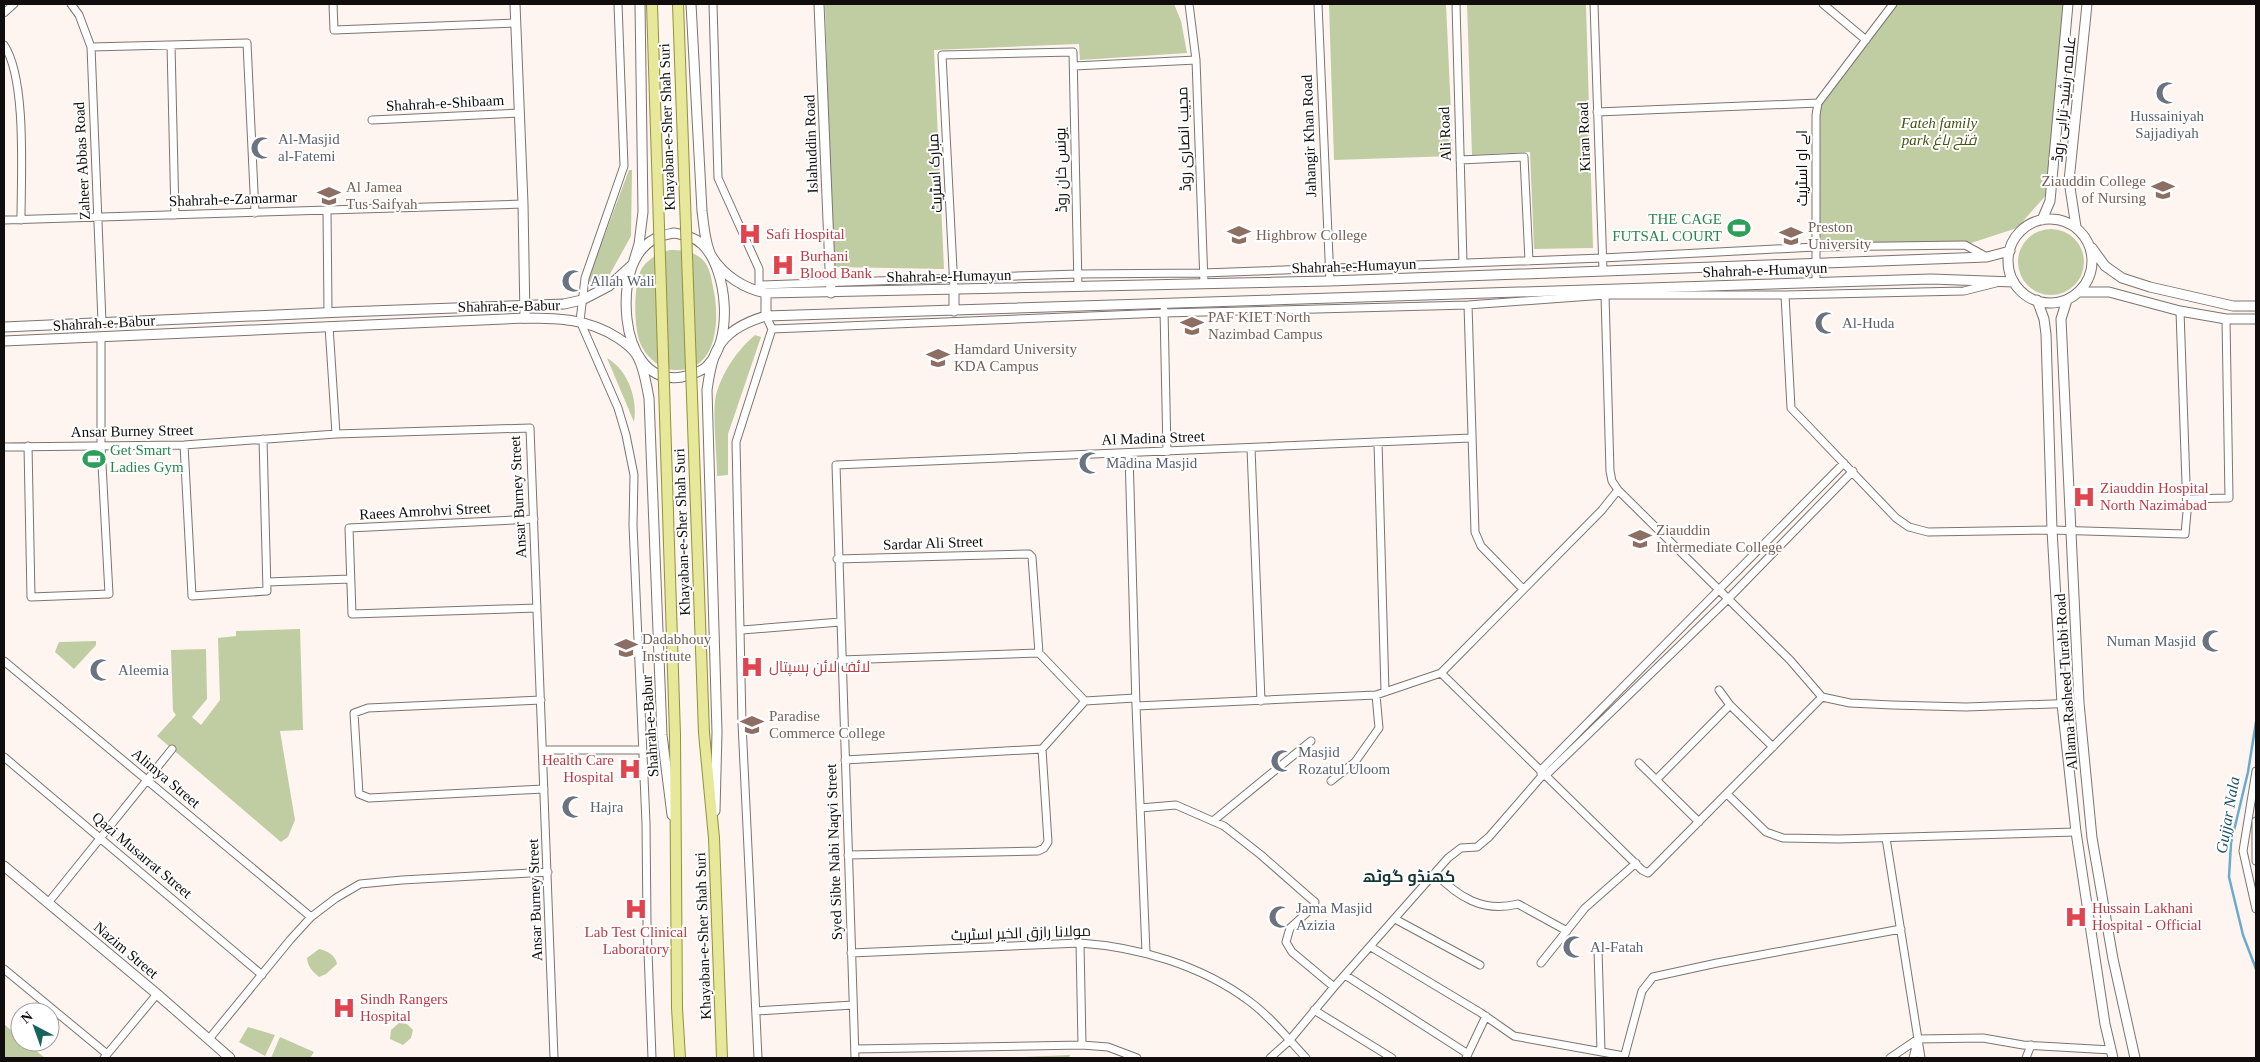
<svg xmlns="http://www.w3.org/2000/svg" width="2260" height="1062" viewBox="0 0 2260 1062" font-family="'Times New Roman',Cairo,serif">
  <rect width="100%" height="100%" fill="#fef5f1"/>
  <path fill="#c0cca2" d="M825 4H1174L1181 21 1187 53 1080 60 1079 44 934 50 944 269 833 267Z
    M1329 4H1446L1453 156 1334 160Z
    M1467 4H1586L1593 248 1534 249 1530 152 1472 155Z
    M1895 4H2068L2048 193 2017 228 1965 245 1815 247 1818 103Z
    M629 170H632L631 236 610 274 600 283 591 284 588 280Z
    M2018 262a33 33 0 1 1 66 0a33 33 0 1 1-66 0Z
    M670 250C682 250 693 251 702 259 710 267 711 277 713 287 720 317 719 373 674 370 660 369 649 359 642 347 633 332 633 283 642 268 649 258 659 253 670 250Z
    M755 335 761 337 728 434V475L717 476C717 456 712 412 716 395 722 373 737 350 755 335Z
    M607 358C628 370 638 399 634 422Z
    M300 629 303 730 280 731 295 820 288 837 281 842 157 736 176 715 173 711 171 650 206 649 207 699 192 717 201 725 220 700 218 638 236 636V631Z
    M96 641V645L74 669 55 652 59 642Z
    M319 949C328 951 335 955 337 964L326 974 319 977C312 971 308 967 307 958Z
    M399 1023 407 1024 413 1030 411 1038 403 1045 390 1039 391 1030Z
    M4 1024 20 1038V1042H25L45 1058H4Z
    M248 1027 275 1035 265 1056 239 1042Z
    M280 1037 314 1052 310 1058H271Z
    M1070 1055 1069 1058H995Z"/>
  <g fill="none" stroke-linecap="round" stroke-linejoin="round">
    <path stroke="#6aabcd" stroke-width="2.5" d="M2256 722 2248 772 2231 843 2229 877 2243 935 2256 969"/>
    <defs>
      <path id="minor" d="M71 4 79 15 91 47 102 322
        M333 4 334 30 516 23
        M618 4 624 166 585 278 580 321 618 408 626 435 634 475 633 525 646 823 647 924 652 1058
        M713 4 718 178 759 269V289
        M1189 4 1196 60 1204 283
        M1318 4 1330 281
        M1456 4 1463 263
        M1594 4 1603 270
        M1823 4 1866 40
        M4 13 14 4
        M4 45C27 79 21 177 21 220
        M171 45 175 215
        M91 47 247 43 255 213
        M1074 66 1196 60
        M1597 112 1818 103 1893 4
        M372 120 520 113
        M1460 160 1524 157 1529 261
        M327 210 328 312
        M4 220 523 204
        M1816 282V115L1818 103
        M759 285 1077 274 1203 273 1602 258 1815 247 1965 245 1987 257
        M954 289 942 55 1073 52 1078 287
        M1605 295 1610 471 1612 481 1618 490 1790 660 1822 697 1850 703 1892 705 1966 707 2079 703
        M1785 295 1791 408 1896 518 1909 527 1928 532 2052 530 2185 534 2187 512 2180 311
        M1468 305 1475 532 1481 546 1523 589
        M1164 310 1167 452
        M766 316 772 329 1164 313 1468 305 1605 295H1785L1964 291 1996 283
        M329 326 336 434
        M1378 442 1385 692
        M184 445 192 596 267 591 263 439
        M28 446 31 597 109 594 101 446V337
        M4 447 184 445 336 434 530 428 554 1058
        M1251 448 1261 701
        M1129 453 1136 706 1146 953
        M2187 499 2229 498 2226 319
        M534 519 349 528 352 614 537 608
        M837 559 1029 554 1032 557 1039 653
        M267 582 350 579
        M742 630 840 622
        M841 660 1039 653 1085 701
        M4 661 311 917
        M1441 673 1642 870 1648 873 1822 697
        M1719 690 1730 705 1773 747
        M541 700 368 708 354 713 359 794 369 798 544 789
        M1136 706 1376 695 1441 673 1602 510 1618 490
        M543 750H642
        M4 757 262 975
        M845 760 1042 749 1085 701 1135 698
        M1639 763 1699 822
        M2256 771 2243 851 2256 909
        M1541 774V770L1844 463
        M1656 780 1730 705
        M1331 781 1355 762 1379 728 1376 695
        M1727 794 1766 832 1783 838 1839 839 2076 832
        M1140 808 1176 805 1224 826 1261 855 1310 898 1315 902 1313 907 1290 928 1286 942 1292 952 1334 987
        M1213 821 1311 741
        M2256 821V861
        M1886 838 1921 1058
        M848 855 1038 851 1044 848 1048 842 1042 749
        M1435 873C1458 897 1483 913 1518 904L1567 931
        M48 903 172 749
        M1395 919 1480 965
        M1080 943 1082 1045
        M1371 947 1481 1013 1514 1036 1624 1056
        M1598 950 1601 1051
        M851 953 1080 943C1138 947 1201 965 1249 1001 1271 1017 1288 1039 1306 1058
        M1541 963 1585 908 1636 863
        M4 969 107 1054
        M1345 975 1468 1054
        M1314 1010 1392 1058
        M756 1011 853 1005
        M209 1039 290 940 311 917 336 898 360 884 402 880 548 872
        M855 1049 1082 1045 1108 1047 1137 1058
        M104 1058 157 994
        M758 1058 742 723 736 442 772 329
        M855 1058 836 465 1471 438
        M1270 1058 1289 1041 1334 987 1448 858 1461 848 1477 847 1489 837 1541 777 1546 775 1728 599 1853 471
        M1466 1058 1486 1016
        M1624 1058 1642 991 1653 977 1717 963 1901 929
        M1890 1058 1918 1039 1983 1038 2023 1045 2111 1050
        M1913 1058 1917 1042
        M2026 1058 2031 1045"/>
      <path id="tertiary" d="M515 4 523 204 525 318
        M819 4 831 293
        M4 866 157 994 230 1058"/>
      <path id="secondary" d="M691 4 702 211C704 226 705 245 712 257 724 276 745 289 766 293L1330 281 1987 257 2010 251
        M2008 261a42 42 0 1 1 84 0a42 42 0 1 1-84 0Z
        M2042 220 2050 201 2068 4
        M2076 227 2069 181 2087 4
        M674 233C685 235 694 237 702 244 728 269 734 342 706 367 699 373 690 375 682 377 646 383 630 348 627 319 624 291 628 252 656 238 661 235 669 234 674 233Z
        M2092 248 2105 266 2122 278 2150 287 2233 306H2256
        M2078 292H2109L2180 311 2226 319H2256
        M766 293V316
        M2037 300 2044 319 2046 334 2052 530 2062 704 2076 832 2105 1024 2113 1058
        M2067 300 2061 319 2079 703 2092 838 2113 959 2135 1058
        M954 311V289
        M4 327 343 312 564 304 582 300 609 286 633 264 639 244 643 212 640 4
        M4 341 525 318C559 318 589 319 618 338 624 342 632 348 636 354 644 366 646 384 649 398L662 735 672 815
        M715 811 717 732 707 390C709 377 711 360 718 348 727 331 749 321 766 316L1931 279 2014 282"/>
      <path id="primary" d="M704 733 714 838 722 1058
        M675 735 677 1008 680 1058"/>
    </defs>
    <use href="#minor" stroke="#7c7470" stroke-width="9"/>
    <use href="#tertiary" stroke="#7c7470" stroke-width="11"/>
    <use href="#secondary" stroke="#7c7470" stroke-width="11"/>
    <use href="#primary" stroke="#91913d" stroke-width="12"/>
    <use href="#minor" stroke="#fff" stroke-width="7"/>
    <use href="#tertiary" stroke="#fff" stroke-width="9"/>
    <use href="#secondary" stroke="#fff" stroke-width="9"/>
    <use href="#primary" stroke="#e7e89a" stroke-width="10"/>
    <defs>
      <path id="primary-bridge" d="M652 4 675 735
        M678 4 704 733"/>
    </defs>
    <use href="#primary-bridge" stroke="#91913d" stroke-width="12" stroke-linecap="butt"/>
    <use href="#primary-bridge" stroke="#e7e89a" stroke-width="10"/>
  </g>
  <defs>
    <symbol id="mosque-bare" viewBox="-9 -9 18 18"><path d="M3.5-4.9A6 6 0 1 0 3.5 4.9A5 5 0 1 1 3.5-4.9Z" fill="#6b7280" stroke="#fff" stroke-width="2.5" paint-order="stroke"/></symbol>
    <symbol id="university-bare" viewBox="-9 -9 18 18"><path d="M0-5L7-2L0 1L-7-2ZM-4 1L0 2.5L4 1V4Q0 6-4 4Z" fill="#8d6e63" stroke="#fff" stroke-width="2.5" paint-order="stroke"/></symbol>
    <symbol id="stadium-bare" viewBox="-9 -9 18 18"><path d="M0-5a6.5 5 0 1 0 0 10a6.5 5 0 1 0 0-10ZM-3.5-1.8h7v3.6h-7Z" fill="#2e9e5b" stroke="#fff" stroke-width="2.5" paint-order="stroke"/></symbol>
    <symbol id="hospital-bare" viewBox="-9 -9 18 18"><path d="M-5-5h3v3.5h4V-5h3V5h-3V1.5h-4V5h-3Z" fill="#e0444e" stroke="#fff" stroke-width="2.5" paint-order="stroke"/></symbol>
  </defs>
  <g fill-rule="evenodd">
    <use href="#mosque-bare" x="2151" y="77" width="32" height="32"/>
    <use href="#mosque-bare" x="246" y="132" width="32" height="32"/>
    <use href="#university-bare" x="2147" y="174" width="32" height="32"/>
    <use href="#university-bare" x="313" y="180" width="32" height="32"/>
    <use href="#stadium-bare" x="1723" y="212" width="32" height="32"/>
    <use href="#hospital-bare" x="734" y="218" width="32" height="32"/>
    <use href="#university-bare" x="1223" y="219" width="32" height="32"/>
    <use href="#university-bare" x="1775" y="220" width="32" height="32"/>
    <use href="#hospital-bare" x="767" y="249" width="32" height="32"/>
    <use href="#mosque-bare" x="557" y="265" width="32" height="32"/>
    <use href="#mosque-bare" x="1810" y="307" width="32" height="32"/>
    <use href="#university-bare" x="1176" y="310" width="32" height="32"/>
    <use href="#university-bare" x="922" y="342" width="32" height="32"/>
    <use href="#stadium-bare" x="78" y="443" width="32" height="32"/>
    <use href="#mosque-bare" x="1074" y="447" width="32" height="32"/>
    <use href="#hospital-bare" x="2068" y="481" width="32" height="32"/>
    <use href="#university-bare" x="1624" y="523" width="32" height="32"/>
    <use href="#mosque-bare" x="2197" y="625" width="32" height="32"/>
    <use href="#university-bare" x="610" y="632" width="32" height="32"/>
    <use href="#hospital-bare" x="736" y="651" width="32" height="32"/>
    <use href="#mosque-bare" x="85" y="654" width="32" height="32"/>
    <use href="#university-bare" x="736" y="709" width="32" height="32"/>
    <use href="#mosque-bare" x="1266" y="745" width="32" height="32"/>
    <use href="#hospital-bare" x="614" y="753" width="32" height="32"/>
    <use href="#mosque-bare" x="557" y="791" width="32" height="32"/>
    <use href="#hospital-bare" x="620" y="893" width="32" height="32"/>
    <use href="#mosque-bare" x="1264" y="901" width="32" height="32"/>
    <use href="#hospital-bare" x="2060" y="901" width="32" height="32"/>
    <use href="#mosque-bare" x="1558" y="931" width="32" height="32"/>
    <use href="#hospital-bare" x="328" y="992" width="32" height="32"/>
  </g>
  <g text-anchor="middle" stroke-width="4" stroke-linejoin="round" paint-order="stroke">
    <g font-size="15" fill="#100d0c" stroke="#fff">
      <text transform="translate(2064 99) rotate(-84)" y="5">علامہ رشید ترابی روڈ</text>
      <text transform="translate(445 103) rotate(-3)" y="5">Shahrah-e-Shibaam</text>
      <text transform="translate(667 127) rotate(-92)" y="5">Khayaban-e-Sher Shah Suri</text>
      <text transform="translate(1445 134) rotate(-92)" y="5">Ali Road</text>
      <text transform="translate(1309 136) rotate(-92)" y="5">Jahangir Khan Road</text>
      <text transform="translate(1584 137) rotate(-92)" y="5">Kiran Road</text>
      <text transform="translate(1184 139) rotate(-92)" y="5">مجیب انصاری روڈ</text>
      <text transform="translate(811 144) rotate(-92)" y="5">Islahuddin Road</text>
      <text transform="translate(82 161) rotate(-93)" y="5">Zaheer Abbas Road</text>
      <text transform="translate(1802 168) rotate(-90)" y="5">اے او اسٹریٹ</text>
      <text transform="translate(1061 170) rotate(-91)" y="5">یونس خان روڈ</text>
      <text transform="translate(935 173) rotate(-93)" y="5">مبارک اسٹریٹ</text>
      <text transform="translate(233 199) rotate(-2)" y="5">Shahrah-e-Zamarmar</text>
      <text transform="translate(1354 266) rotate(-2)" y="5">Shahrah-e-Humayun</text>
      <text transform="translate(1765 270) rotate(-2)" y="5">Shahrah-e-Humayun</text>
      <text transform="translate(949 276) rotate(-1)" y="5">Shahrah-e-Humayun</text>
      <text transform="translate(509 306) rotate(-1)" y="5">Shahrah-e-Babur</text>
      <text transform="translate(104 323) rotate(-3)" y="5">Shahrah-e-Babur</text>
      <text transform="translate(132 431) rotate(-1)" y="5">Ansar Burney Street</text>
      <text transform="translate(1153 438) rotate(-2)" y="5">Al Madina Street</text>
      <text transform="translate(518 497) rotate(-93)" y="5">Ansar Burney Street</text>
      <text transform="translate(425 511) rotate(-3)" y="5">Raees Amrohvi Street</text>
      <text transform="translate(682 532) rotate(-92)" y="5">Khayaban-e-Sher Shah Suri</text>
      <text transform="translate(933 543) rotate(-2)" y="5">Sardar Ali Street</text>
      <text transform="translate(2066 682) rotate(-94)" y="5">Allama Rasheed Turabi Road</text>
      <text transform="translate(650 726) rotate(-94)" y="5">Shahrah-e-Babur</text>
      <text transform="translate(166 778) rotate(40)" y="5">Alimya Street</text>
      <text transform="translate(834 852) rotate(-92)" y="5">Syed Sibte Nabi Naqvi Street</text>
      <text transform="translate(142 855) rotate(40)" y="5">Qazi Musarrat Street</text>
      <text transform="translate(535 900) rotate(-92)" y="5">Ansar Burney Street</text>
      <text transform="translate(1021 933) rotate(-2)" y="5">مولانا رازق الخیر اسٹریٹ</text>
      <text transform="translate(703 936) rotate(-92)" y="5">Khayaban-e-Sher Shah Suri</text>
      <text transform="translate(126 950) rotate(40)" y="5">Nazim Street</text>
    </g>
    <g font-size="15" fill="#5b616d" stroke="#fff" text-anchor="start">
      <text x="2167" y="121" text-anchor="middle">Hussainiyah<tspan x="2167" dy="17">Sajjadiyah</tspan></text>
      <text x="278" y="144">Al-Masjid<tspan x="278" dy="17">al-Fatemi</tspan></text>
      <text x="590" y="286">Allah Wali</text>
      <text x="1842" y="328">Al-Huda</text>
      <text x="1106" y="468">Madina Masjid</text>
      <text x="2196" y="646" text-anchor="end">Numan Masjid</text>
      <text x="118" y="675">Aleemia</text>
      <text x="1298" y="757">Masjid<tspan x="1298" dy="17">Rozatul Uloom</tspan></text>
      <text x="590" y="812">Hajra</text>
      <text x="1296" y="913">Jama Masjid<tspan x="1296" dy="17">Azizia</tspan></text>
      <text x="1590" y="952">Al-Fatah</text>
    </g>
    <g font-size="15" font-style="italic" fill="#465411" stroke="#fff">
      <text x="1939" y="128">Fateh family<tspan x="1939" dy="17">park فتح باغ</tspan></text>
    </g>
    <g font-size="15" fill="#785e54" stroke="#fff" text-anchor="start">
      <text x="2146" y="186" text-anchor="end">Ziauddin College<tspan x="2146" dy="17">of Nursing</tspan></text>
      <text x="346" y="192">Al Jamea<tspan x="346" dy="17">Tus Saifyah</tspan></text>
      <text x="1808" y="232">Preston<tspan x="1808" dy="17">University</tspan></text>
      <text x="1256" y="240">Highbrow College</text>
      <text x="1208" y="322">PAF KIET North<tspan x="1208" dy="17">Nazimbad Campus</tspan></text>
      <text x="954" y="354">Hamdard University<tspan x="954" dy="17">KDA Campus</tspan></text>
      <text x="1656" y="535">Ziauddin<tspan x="1656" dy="17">Intermediate College</tspan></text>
      <text x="642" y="644">Dadabhouy<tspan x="642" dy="17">Institute</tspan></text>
      <text x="769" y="721">Paradise<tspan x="769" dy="17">Commerce College</tspan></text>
    </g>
    <g font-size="15" fill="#27864d" stroke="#fff" text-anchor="end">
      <text x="1722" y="224">THE CAGE<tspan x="1722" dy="17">FUTSAL COURT</tspan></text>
      <text x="110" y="455" text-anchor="start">Get Smart<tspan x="110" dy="17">Ladies Gym</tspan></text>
    </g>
    <g font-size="15" fill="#be3a42" stroke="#fff" text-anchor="start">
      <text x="766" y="239">Safi Hospital</text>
      <text x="800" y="261">Burhani<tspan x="800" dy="17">Blood Bank</tspan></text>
      <text x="2100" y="493">Ziauddin Hospital<tspan x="2100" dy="17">North Nazimabad</tspan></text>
      <text x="769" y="672">لائف لائن ہسپتال</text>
      <text x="614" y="765" text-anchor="end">Health Care<tspan x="614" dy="17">Hospital</tspan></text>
      <text x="2092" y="913">Hussain Lakhani<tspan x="2092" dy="17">Hospital - Official</tspan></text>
      <text x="636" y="937" text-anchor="middle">Lab Test Clinical<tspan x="636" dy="17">Laboratory</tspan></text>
      <text x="360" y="1004">Sindh Rangers<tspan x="360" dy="17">Hospital</tspan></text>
    </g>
    <g font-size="16" font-style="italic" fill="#1d5169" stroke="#fff">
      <text transform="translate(2227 815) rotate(-80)" y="6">Gujjar Nala</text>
    </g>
    <g font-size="16" font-weight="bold" fill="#153734" stroke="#fff">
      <text x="1409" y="882">کھنڈو گوٹھ</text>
    </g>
  </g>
  <rect width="2260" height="1062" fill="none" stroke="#100d0c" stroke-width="10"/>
  <g transform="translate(35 1027) rotate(319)"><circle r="24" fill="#ffffff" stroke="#9f9e9e"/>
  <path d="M0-4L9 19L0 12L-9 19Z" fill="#18645d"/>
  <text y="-8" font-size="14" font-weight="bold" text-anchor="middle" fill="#100d0c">N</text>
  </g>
</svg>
